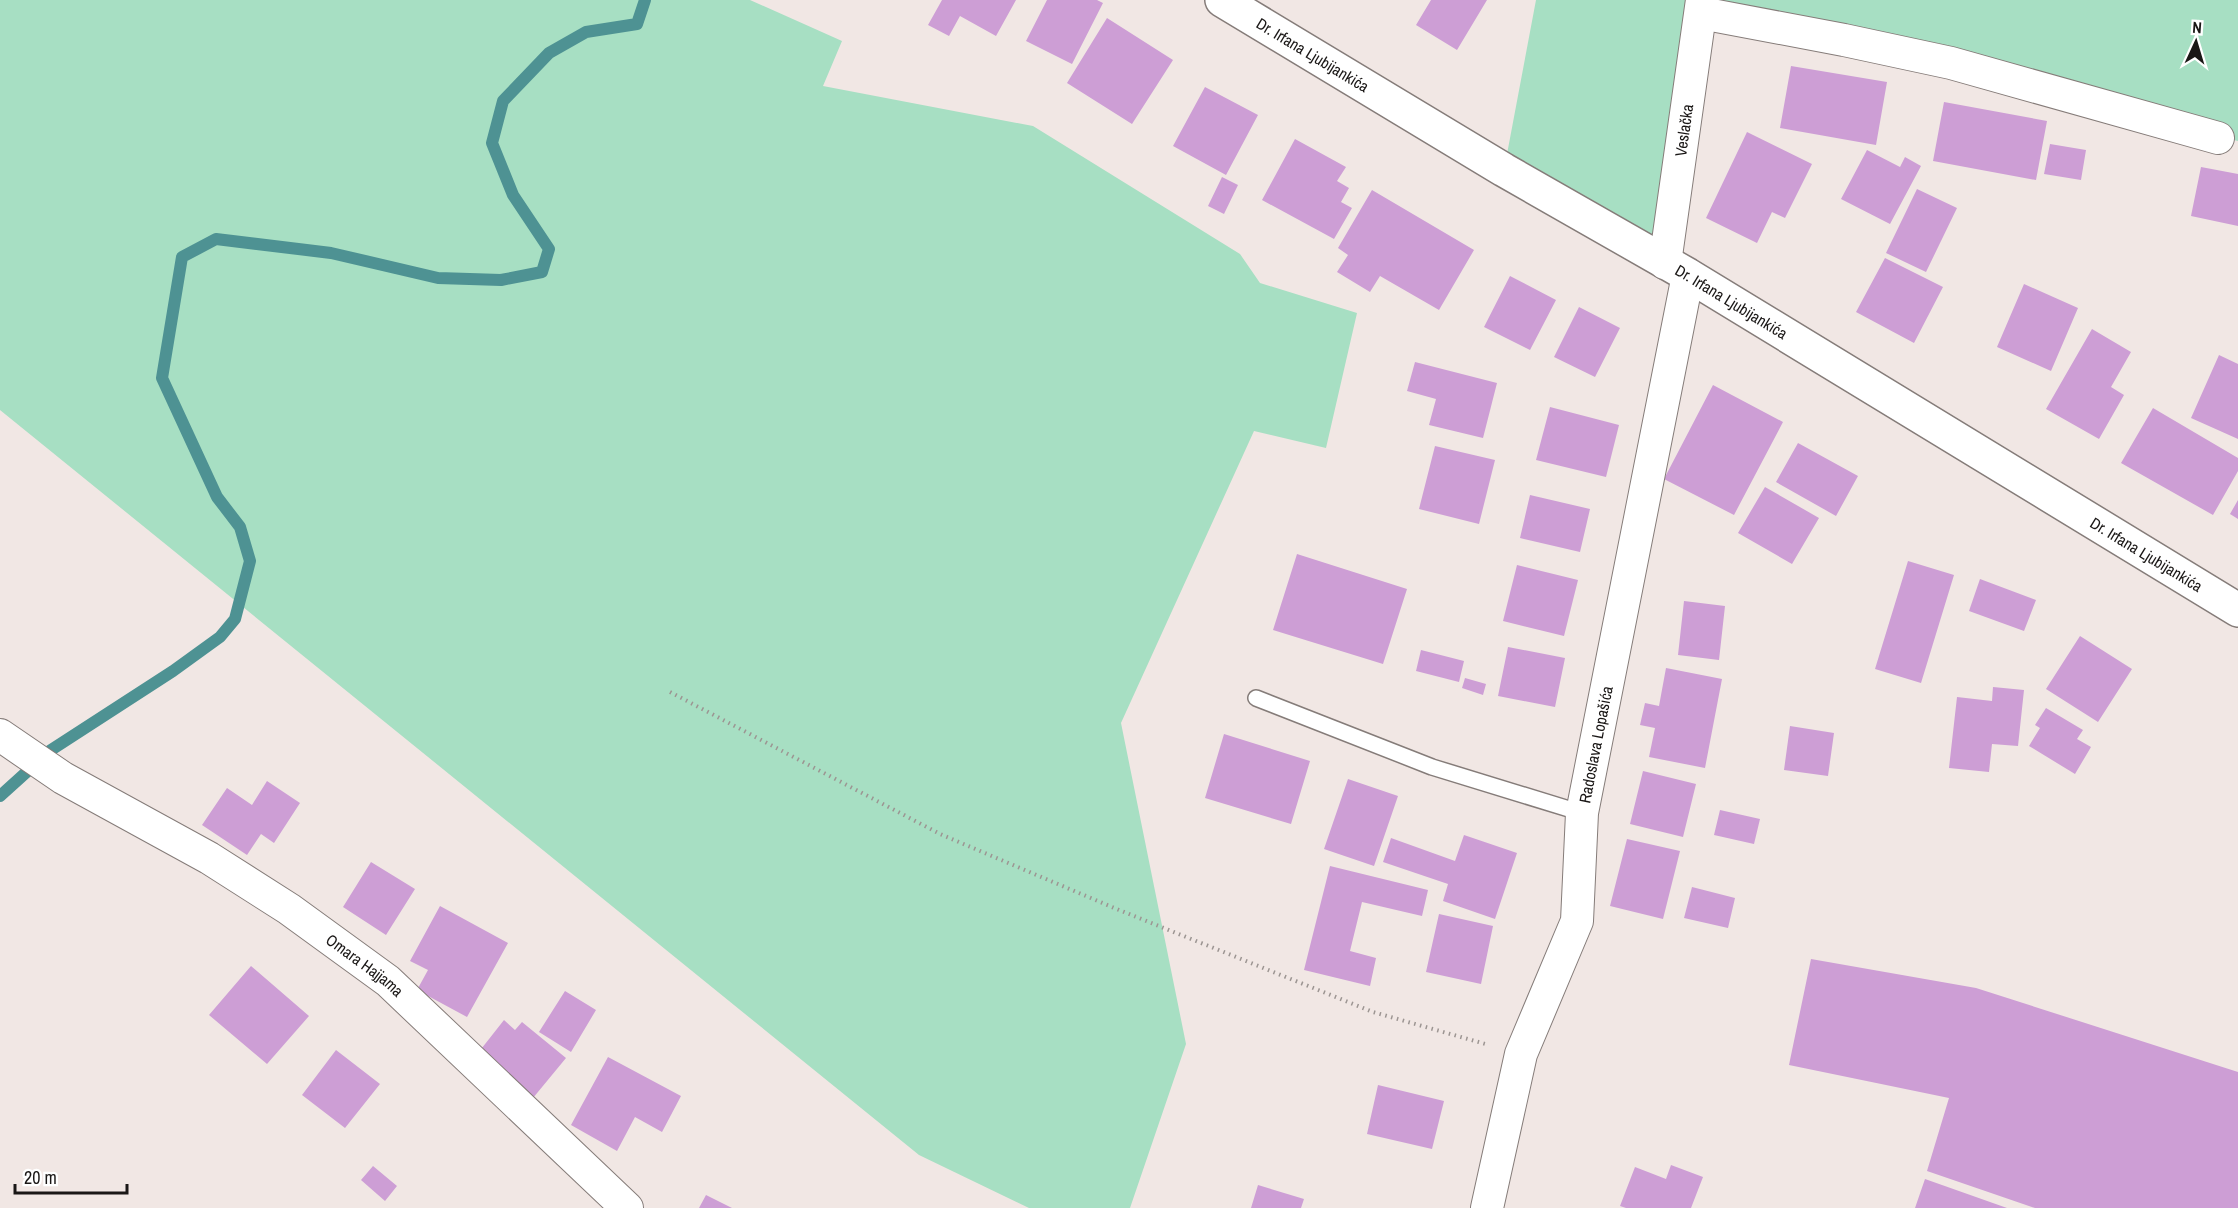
<svg xmlns="http://www.w3.org/2000/svg" width="2238" height="1208" viewBox="0 0 2238 1208" font-family="'Archivo Narrow',sans-serif">
  <rect width="100%" height="100%" fill="#f1e7e4"/>
  <path fill="#a7dfc3" d="M0 0H750L842 41 823 86 1033 126 1240 254 1260 283 1357 313 1326 448 1254 431 1121 723 1186 1044 1130 1208H1029L919 1155 0 410Z
    M1536 0H2238V141L1701 13 1665 263 1504 170Z"/>
  <g fill="none" stroke-linecap="round" stroke-linejoin="round">
    <path stroke="#4e9293" stroke-width="12" d="M0 796 51 750 173 671 220 637 235 619 250 561 240 527 217 497 162 378 182 257 216 239 331 253 438 278 501 280 542 272 549 249 513 195 492 143 503 101 549 53 586 32 637 24 645 0"/>
  </g>
  <path fill="#cd9ed5" d="M942 0H1016L996 36 960 16 949 36 928 25Z
    M1047 0H1097L1103 3 1072 64 1026 41Z
    M1431 0H1487L1457 50 1416 25Z
    M1107 18 1173 60 1132 124 1067 83Z
    M1791 66 1887 82 1876 145 1780 128Z
    M1205 87 1258 115 1226 175 1173 146Z
    M1944 102 2047 121 2036 180 1933 161Z
    M1747 132 1812 164 1785 218 1772 212 1757 243 1706 218Z
    M1295 139 1346 167 1337 181 1349 188 1341 202 1352 208 1334 239 1262 200Z
    M2050 144 2086 150 2081 180 2044 174Z
    M1867 150 1900 167 1905 157 1921 166 1890 224 1841 199Z
    M2201 167 2238 174V226L2191 216Z
    M1222 177 1238 185 1224 214 1208 206Z
    M1917 189 1957 208 1926 272 1886 253Z
    M1372 190 1474 250 1439 310 1380 276 1370 292 1337 272 1348 255 1338 248Z
    M1885 258 1943 287 1914 343 1856 312Z
    M1510 276 1556 300 1530 350 1484 327Z
    M2024 284 2078 308 2051 371 1997 347Z
    M1579 307 1620 328 1595 377 1554 357Z
    M2092 329 2131 352 2111 387 2124 395 2099 439 2046 409Z
    M2219 355 2238 364V439L2191 418Z
    M1415 362 1497 383 1483 438 1429 425 1436 399 1407 391Z
    M1713 385 1783 422 1734 515 1664 479Z
    M1550 407 1619 425 1606 477 1536 460Z
    M2153 408 2238 458V471L2213 515 2121 463Z
    M1798 443 1858 476 1836 516 1776 482Z
    M1435 446 1495 460 1479 524 1419 509Z
    M1765 487 1819 518 1792 564 1738 533Z
    M1530 495 1590 509 1580 552 1520 538Z
    M2238 500V519L2230 514Z
    M1297 554 1407 589 1383 664 1273 630Z
    M1908 561 1954 575 1921 683 1875 669Z
    M1517 565 1578 580 1564 636 1503 621Z
    M1980 579 2036 600 2024 631 1969 611Z
    M1684 601 1725 606 1719 660 1678 655Z
    M2080 636 2132 669 2098 722 2046 689Z
    M1508 647 1565 658 1555 707 1498 696Z
    M1421 650 1464 661 1459 682 1416 671Z
    M1666 668 1722 679 1705 768 1649 757 1655 728 1640 725 1645 703 1659 706Z
    M1465 678 1486 684 1483 695 1462 688Z
    M1993 687 2024 690 2018 746 1992 744 1989 772 1949 768 1957 697 1992 701Z
    M2046 708 2083 730 2077 739 2091 747 2075 774 2029 746 2040 728 2035 725Z
    M1790 726 1834 733 1828 776 1784 770Z
    M1224 734 1310 761 1291 824 1205 798Z
    M1643 771 1696 784 1683 837 1630 824Z
    M1348 779 1398 796 1374 866 1324 849Z
    M267 781 300 803 274 843 261 834 247 855 202 825 227 788 252 805Z
    M1720 810 1760 819 1754 844 1714 835Z
    M1464 835 1517 853 1495 919 1443 901 1448 884 1383 862 1391 838 1455 861Z
    M1627 839 1680 851 1663 919 1610 906Z
    M371 862 415 889 386 935 343 907Z
    M1330 866 1428 890 1422 916 1362 902 1350 951 1376 958 1370 986 1304 970Z
    M1692 887 1735 898 1728 928 1684 918Z
    M440 906 508 943 467 1017 417 990 428 970 410 961Z
    M1439 914 1493 926 1481 984 1426 972Z
    M1811 959 1976 988 2238 1072V1208H2035L1927 1171 1949 1098 1789 1065Z
    M251 966 309 1016 267 1064 209 1015Z
    M565 991 596 1010 571 1052 539 1032Z
    M504 1020 515 1030 522 1022 566 1058 533 1098 478 1053Z
    M336 1050 380 1084 345 1128 302 1095Z
    M608 1057 681 1096 662 1132 635 1117 617 1151 571 1125Z
    M1378 1085 1444 1101 1432 1149 1367 1134Z
    M1671 1165 1703 1177 1691 1208H1626L1620 1206 1635 1167 1666 1179Z
    M373 1166 397 1186 385 1201 361 1180Z
    M1925 1179 2007 1208H1915Z
    M1258 1185 1304 1199 1301 1208H1251Z
    M706 1195 732 1208H699Z"/>
  <g fill="none" stroke-linecap="round" stroke-linejoin="round">
    <defs>
      <path id="service" d="M1256 698 1432 767 1582 813"/>
      <g id="minor">
        <path d="M1701 13 1844 40 1951 63 2218 138"/>
        <path id="s1" d="M1665 263 1702 0"/>
        <path id="s2" d="M0 735 63 778 209 858 289 909 388 981 627 1208"/>
        <path id="s3" d="M1487 1208 1521 1054 1577 921 1582 813 1688 275"/>
      </g>
      <g id="primary">
        <path id="s4" d="M1222 0 1504 170 1688 275 2238 610"/>
      </g>
    </defs>
    <use href="#service" stroke="#857c79" stroke-width="18"/>
    <use href="#minor" stroke="#857c79" stroke-width="34"/>
    <use href="#primary" stroke="#857c79" stroke-width="36"/>
    <path stroke="#9c9592" stroke-width="4" stroke-dasharray="1.5 4.5" stroke-linecap="butt" d="M670 692 940 834 1119 910 1373 1012 1489 1045"/>
    <use href="#service" stroke="#fff" stroke-width="15"/>
    <use href="#minor" stroke="#fff" stroke-width="32"/>
    <use href="#primary" stroke="#fff" stroke-width="33"/>
  </g>
  <g text-anchor="middle" stroke-width="5" stroke-linejoin="round" paint-order="stroke">
    <g font-size="16" fill="#1a1716" stroke="#fff">
      <text dy="6" stroke="none"><textPath href="#s4" startOffset="106">Dr. Irfana Ljubijankića</textPath></text>
      <text dy="6" stroke="none"><textPath href="#s1" startOffset="134">Veslačka</textPath></text>
      <text dy="6" stroke="none"><textPath href="#s4" startOffset="592">Dr. Irfana Ljubijankića</textPath></text>
      <text dy="6" stroke="none"><textPath href="#s4" startOffset="1078">Dr. Irfana Ljubijankića</textPath></text>
      <text dy="6" stroke="none"><textPath href="#s3" startOffset="480">Radoslava Lopašića</textPath></text>
      <text dy="6" stroke="none"><textPath href="#s2" startOffset="432">Omara Hajjama</textPath></text>
    </g>
  </g>
  <g transform="translate(2196 42) rotate(4)" stroke="#ffffff" stroke-width="4.5" paint-order="stroke">
  <path d="M0-4.5L10 22L0 15L-10 22Z" fill="#1a1716"/>
  <text y="-9" font-size="16" font-weight="bold" text-anchor="middle" fill="#1a1716">N</text>
  </g>
  <path d="M15 1184v9h112v-9" fill="none" stroke="#1a1716" stroke-width="3"/>
  <text x="24" y="1184" font-size="18" fill="#1a1716" stroke="#ffffff" stroke-width="4.5" paint-order="stroke">20 m</text>
</svg>
